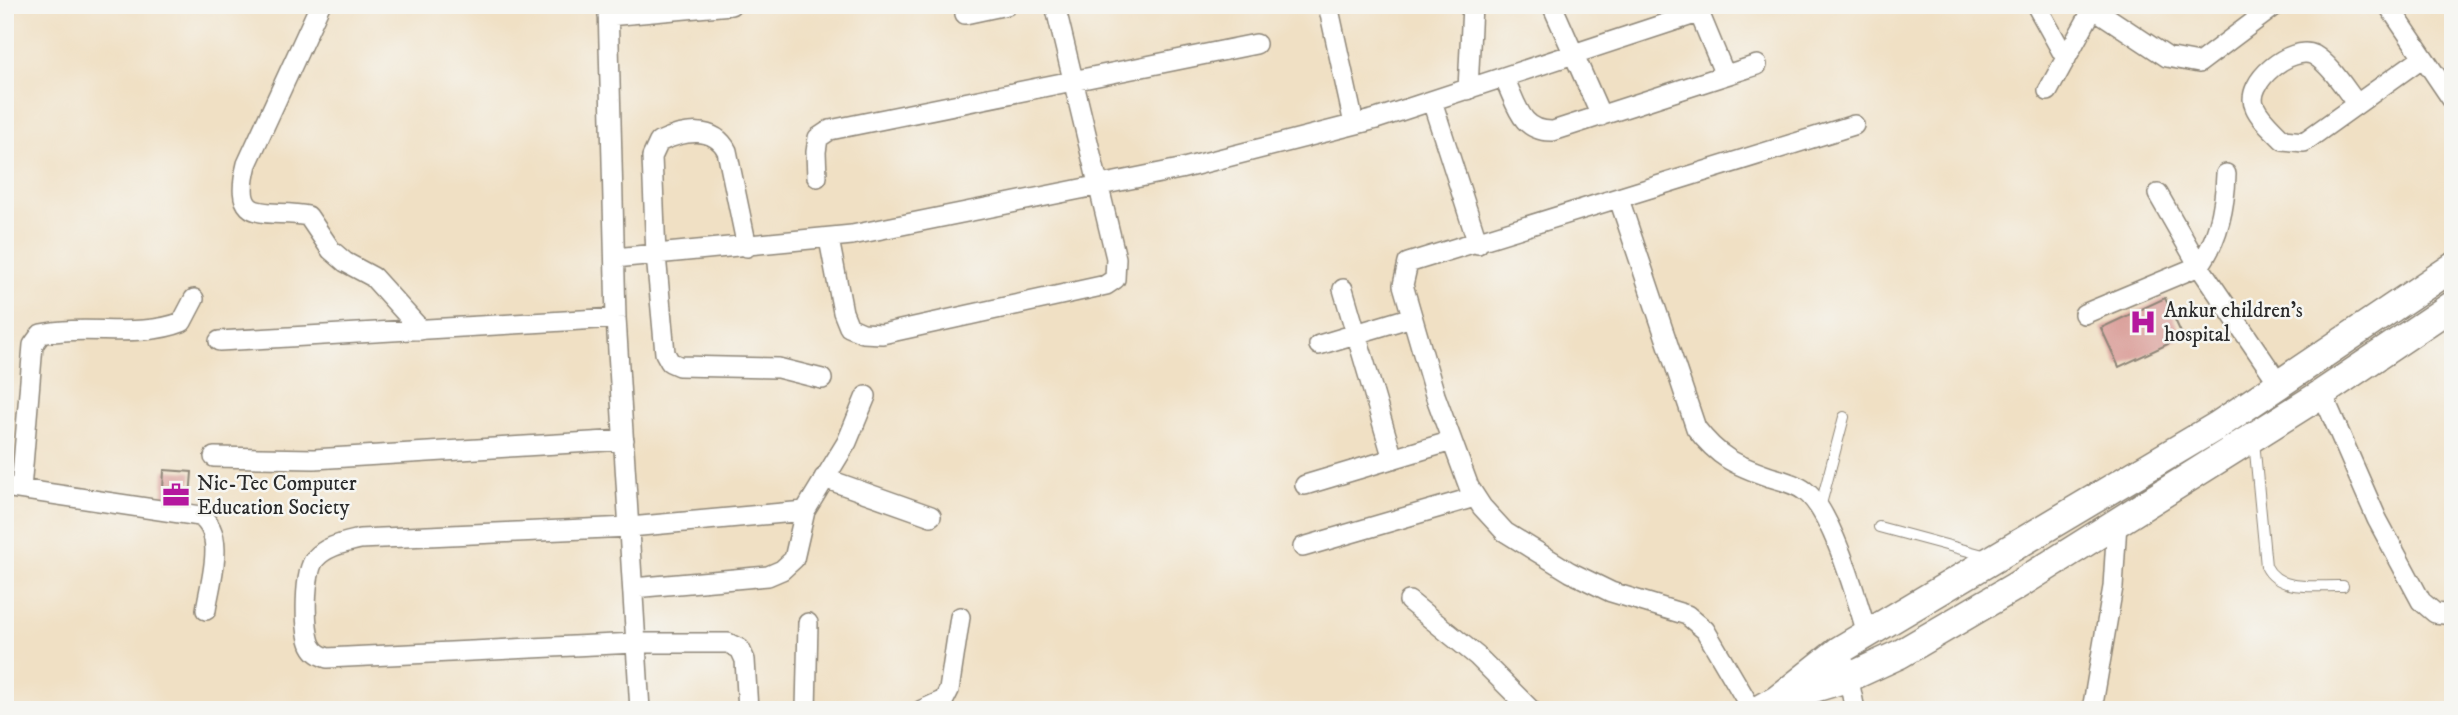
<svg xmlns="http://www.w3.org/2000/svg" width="2458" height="715" viewBox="0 0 2458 715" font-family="'IM FELL DW Pica',serif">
  <rect width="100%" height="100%" fill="#f6f6f2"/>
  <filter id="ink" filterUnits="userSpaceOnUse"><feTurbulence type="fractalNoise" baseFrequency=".0143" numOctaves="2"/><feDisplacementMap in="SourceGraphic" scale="14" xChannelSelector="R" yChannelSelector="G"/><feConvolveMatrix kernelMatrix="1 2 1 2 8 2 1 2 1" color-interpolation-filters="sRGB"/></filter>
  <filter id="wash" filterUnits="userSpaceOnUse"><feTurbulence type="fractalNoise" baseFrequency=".00686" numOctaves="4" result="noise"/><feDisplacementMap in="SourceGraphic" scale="28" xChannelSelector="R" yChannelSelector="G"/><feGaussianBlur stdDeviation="1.57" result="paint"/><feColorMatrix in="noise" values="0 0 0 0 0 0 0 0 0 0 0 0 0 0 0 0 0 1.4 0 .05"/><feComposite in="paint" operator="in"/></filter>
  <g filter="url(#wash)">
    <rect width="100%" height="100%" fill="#f0e0c4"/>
    <g id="blocks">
      <path fill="#d99c97" d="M2165 298 2183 337 2119 367 2101 328Z
        M164 470 192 472 189 511 162 509Z"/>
    </g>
  </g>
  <g filter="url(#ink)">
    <use href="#blocks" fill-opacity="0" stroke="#8e8678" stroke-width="2"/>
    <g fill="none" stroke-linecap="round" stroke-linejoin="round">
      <defs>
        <path id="lane" d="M2254 441 2266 566C2279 593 2317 585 2343 586
          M1820 508 1844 417
          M1879 527 1987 556"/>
        <path id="street" d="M320 5 247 164C231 228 268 208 308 216L331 250 345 262 373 277 421 330
          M608 5 616 318 640 710
          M1328 5 1354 124
          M1552 5 1601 116
          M1696 5 1725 75
          M2036 5 2066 59
          M2388 5 2453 101
          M2093 8 2167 57 2199 63 2276 5
          M965 14 1007 5
          M608 16 731 5
          M1504 78C1517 104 1520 132 1553 131L1757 65
          M1468 90 1472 5
          M2048 91 2095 5
          M1432 101 1478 244
          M2357 104C2345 89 2331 65 2314 55 2292 44 2243 83 2255 107 2260 119 2274 130 2283 140L2304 142 2423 57
          M817 177 816 152 818 138 830 130 1256 44
          M2158 194 2199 266 2280 385
          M1619 199 1696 428C1718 457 1735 465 1770 477 1781 480 1796 484 1805 491 1832 511 1858 602 1867 634
          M829 239 843 312 849 327 863 333 882 334 1106 285 1115 279 1116 258 1055 5
          M747 247 727 151C714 125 683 131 659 142L652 157 656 255 665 353 670 362 679 366 778 368 822 379
          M615 258 852 235 1180 169 1376 119 1698 13
          M1343 289 1393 459
          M2084 314 2199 266C2218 241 2225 205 2226 174
          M219 341 616 318
          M1319 345 1412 317
          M2322 393 2377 519 2421 601 2435 613 2453 615
          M214 457 314 459 624 440
          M824 478 931 516
          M1305 485 1452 441
          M5 487 200 516C227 534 210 582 206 610
          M21 489 33 345 41 334C87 324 139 339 182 322L194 299
          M1303 547 1475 497
          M633 588 768 576 782 570 794 559 805 511 847 442 866 396
          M1409 601 1477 656 1531 710
          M1846 666 1855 710
          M748 710 745 660 740 649 728 643H636L327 658C320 655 315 653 311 645 304 629 304 572 315 559 326 546 344 543 360 539L630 527 805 511
          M806 710 808 623
          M922 710 944 700 949 690 960 617
          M1752 710 1705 630 1687 615 1611 592 1570 572 1505 532 1482 507 1469 487 1435 395 1403 285 1408 263 1854 125
          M2092 710 2113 587 2117 523"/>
        <path id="secondary" d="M1794 694 1850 677 1900 654 2016 586 2315 398 2453 305
          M1759 710 1777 700 1840 650 2217 426 2453 267"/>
      </defs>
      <use href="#lane" stroke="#8e8678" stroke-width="12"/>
      <use href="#street" stroke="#8e8678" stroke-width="22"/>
      <use href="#secondary" stroke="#8e8678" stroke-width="31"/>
      <use href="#lane" stroke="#fff" stroke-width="10"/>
      <use href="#street" stroke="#fff" stroke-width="19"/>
      <use href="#secondary" stroke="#fff" stroke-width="28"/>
    </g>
  </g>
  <defs>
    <symbol id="hospital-bare" viewBox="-9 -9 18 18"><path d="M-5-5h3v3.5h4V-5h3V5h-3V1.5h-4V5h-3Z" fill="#b5179e" stroke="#f6f6f2" stroke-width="2.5" paint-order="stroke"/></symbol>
    <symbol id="office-bare" viewBox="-9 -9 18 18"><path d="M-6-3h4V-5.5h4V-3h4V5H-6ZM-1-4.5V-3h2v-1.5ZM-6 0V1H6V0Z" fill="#b5179e" stroke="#f6f6f2" stroke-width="2.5" paint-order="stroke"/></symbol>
  </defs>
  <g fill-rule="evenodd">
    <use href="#hospital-bare" x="2124" y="303" width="38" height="38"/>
    <use href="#office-bare" x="157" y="476" width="38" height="38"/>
  </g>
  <g text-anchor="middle" stroke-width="5" stroke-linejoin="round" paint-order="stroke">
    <g font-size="21" fill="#2b2b2b" stroke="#f6f6f2" text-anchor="start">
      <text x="2164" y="317">Ankur children's<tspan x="2164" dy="24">hospital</tspan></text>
      <text x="197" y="490">Nic-Tec Computer<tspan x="197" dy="24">Education Society</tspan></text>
    </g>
  </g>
  <rect width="2458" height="715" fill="none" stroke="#f6f6f2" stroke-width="28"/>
</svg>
